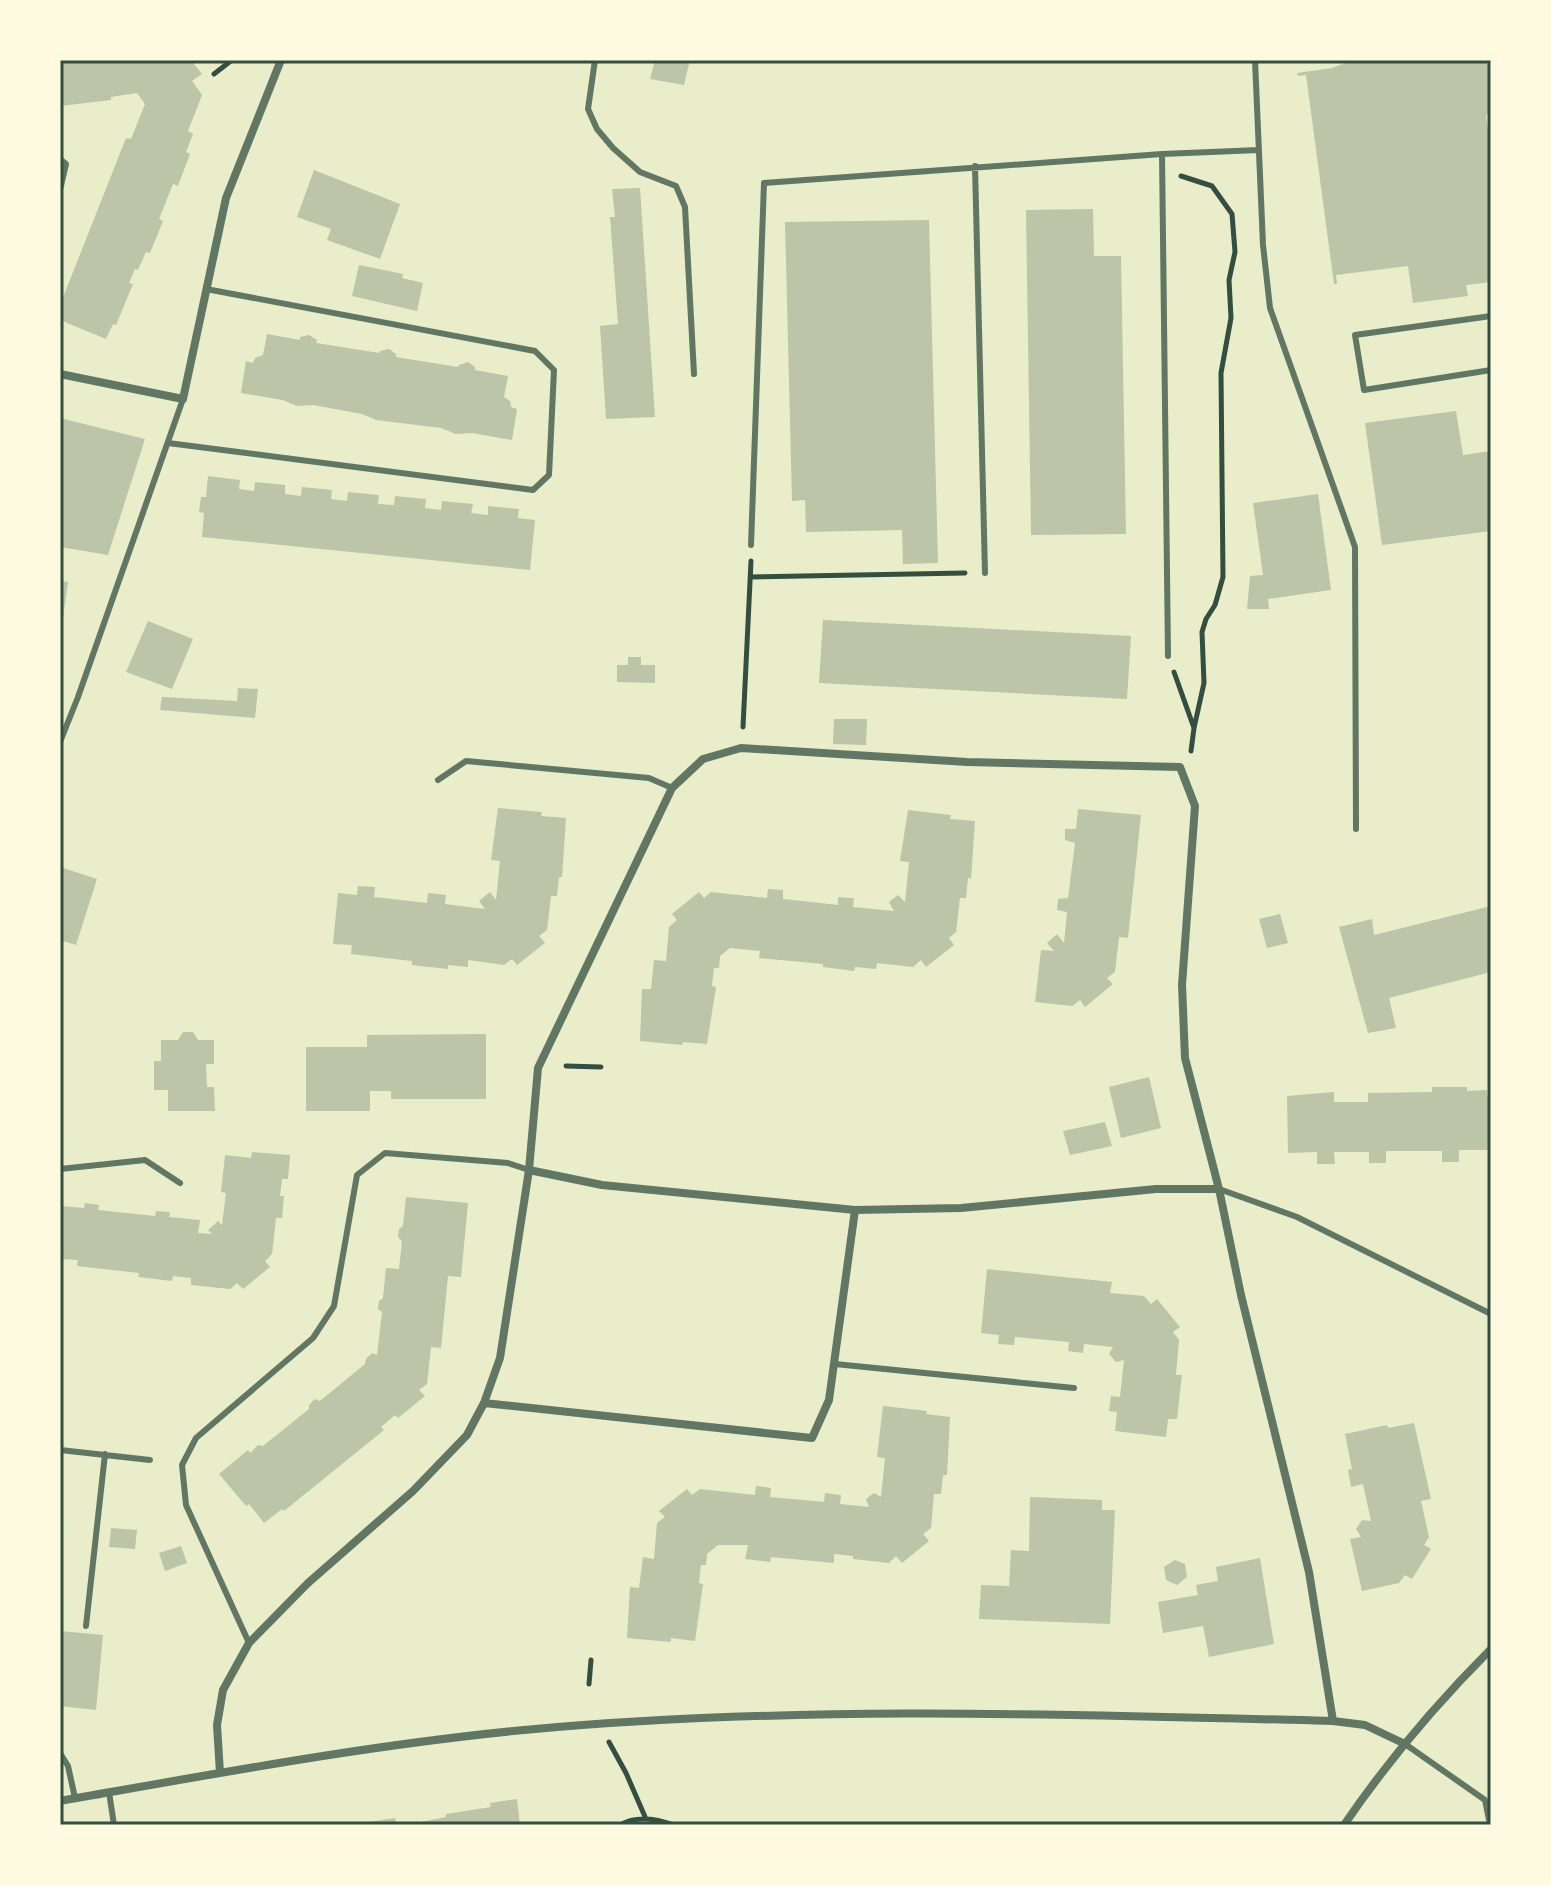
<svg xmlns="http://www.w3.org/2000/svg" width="1551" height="1885" viewBox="0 0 1551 1885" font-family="Roboto,sans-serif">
  <rect width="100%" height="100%" fill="#e9edc9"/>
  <path fill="#bcc5a7" d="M60 60H191L202 74 192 81 202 95 188 131 193 134 186 152 190 154 178 186 173 184 159 219 163 221 150 253 146 252 138 270 135 269 129 283 133 284 116 325 113 324 106 339 60 320V305L126 138 131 139 145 104 137 93 111 97V100L60 106Z
    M655 60H690L684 85 650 79Z
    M1353 60H1491V114L1486 115 1491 154V282L1466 285 1468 296 1413 303 1408 266 1336 275 1337 284H1334L1306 75 1298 76 1297 73 1332 68Z
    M314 170 400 204 380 259 327 240 331 229 297 217Z
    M640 188 655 417 606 419 600 326 618 324 610 217H615L612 189Z
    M1093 209 1094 256H1121L1126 534 1031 535 1026 210Z
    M929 220 938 563 903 564 902 530 806 532 805 500 792 501 785 222Z
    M359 265 403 274 402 278 423 283 417 311 352 296Z
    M267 334 300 340V337L309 335 317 340 316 343 379 353 380 351 389 349 396 354V357L458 367 459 365 468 362 475 367V370L508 376 504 397 510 401 511 407 517 409 512 440 472 433 456 434 441 428 376 420 362 414 313 405 297 406 283 400 241 393 246 361 253 363 255 358 263 355Z
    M1456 411 1463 455 1491 451V531L1382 545 1365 423Z
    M60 418 145 439 108 555 60 547Z
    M208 476 240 480 239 489 254 491 255 482 285 485V494L301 496 302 487 332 490 331 499 347 501 348 492 379 495 378 504 394 505 395 496 426 499 425 508 441 510 442 501 473 504 471 513 488 515V506L519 509 518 518 535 520 530 570 202 537 204 513 199 512 201 497H206Z
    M1318 494 1331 590 1268 599 1269 609H1247L1250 576 1263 575 1253 503Z
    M60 581 68 582 62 625H60Z
    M823 620 1131 636 1127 699 819 683Z
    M148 621 193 639 172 689 126 672Z
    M628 657H641V665H655V683L617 682V665H628Z
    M238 688 258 689 255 718 160 710 162 697 237 701Z
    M834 719H867L866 745 833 744Z
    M498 808 542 812 541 816 566 818 562 877H559L557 896H551L547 930 539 936 545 943 517 965 512 959 504 965 468 960V967L448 965V969L412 965V961L351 954 352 945 333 944 338 893 357 895 358 886 375 887 374 897 427 903 428 893 446 895 445 904 485 909 479 901 490 892 496 900 500 861 491 860Z
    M1078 809 1141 815 1128 938 1119 937 1115 972 1107 978 1113 984 1085 1007 1080 1000 1072 1006 1035 1002 1041 950 1054 951 1047 943 1057 934 1064 943 1067 912 1057 910 1058 899 1068 898 1075 843 1065 840V829H1076Z
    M908 810 951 815 950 819 975 821 971 879 968 878 966 898H960L956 932 949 938 954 945 926 967 921 960 913 967 877 963 876 969 855 967 854 971 823 967V964L759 958 760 951 730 948 720 956 719 968H714L712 986 716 987 707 1044 683 1042 682 1045 640 1041 642 989H651L654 960 666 961 669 927 677 920 672 914 699 892 704 898 711 892 767 898 768 889 783 890V899L838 905V897L849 898H854L853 907 894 911 889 902 898 895 905 902 909 862 900 861Z
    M60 867 97 879 76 945 60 940Z
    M1491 906V972L1389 998 1396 1028 1368 1033 1339 927 1372 919 1374 935Z
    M1280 914 1288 943 1267 948 1259 919Z
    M183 1032H193L198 1040H214V1064H206L207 1087H214L215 1111H168V1090H154V1061H161V1040H178Z
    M486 1034V1099H391V1091H370V1111H306V1047H367V1035Z
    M1149 1077 1161 1128 1121 1138 1109 1087Z
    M1432 1087H1467V1091L1487 1090V1096H1491V1150H1459V1162H1442V1151H1386V1163H1369V1152H1334L1335 1164H1317V1152L1288 1153 1287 1096 1334 1092V1102H1368V1093L1432 1092Z
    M1105 1122 1112 1146 1070 1155 1063 1131Z
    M252 1152 290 1155 288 1179H282L280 1196H284L282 1218H276L272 1254 265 1261 270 1267 243 1289 237 1283 230 1289 191 1285V1278L173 1276 172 1281 138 1277 139 1273 77 1266 78 1260 60 1259V1206L84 1208 85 1203 99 1205 98 1210 155 1216 156 1211 170 1212 169 1217 200 1220 198 1233 212 1234 208 1230 218 1221 222 1225 226 1193 221 1192 225 1155 251 1158Z
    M406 1197 468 1203 461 1277 448 1276 441 1348 431 1347 427 1384 419 1390 425 1396 398 1418 395 1415 381 1427 384 1430 284 1511 282 1509 264 1523 249 1504 246 1506 219 1474 248 1450 250 1453 258 1445 263 1446 309 1409V1405L315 1399 320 1401 365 1364 366 1359 372 1353 377 1355 382 1312 378 1309 379 1301 383 1298 386 1268 399 1269 402 1241 398 1237 399 1229 403 1226Z
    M987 1269 1112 1282 1110 1293 1144 1296 1151 1304 1157 1299 1180 1327 1173 1332 1179 1340 1176 1375H1182L1177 1419H1168L1166 1437 1115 1431 1117 1412 1109 1411 1111 1396 1120 1397 1124 1360 1116 1362 1109 1354 1113 1347 1084 1344 1083 1353 1068 1351 1069 1342 1015 1337 1014 1345 998 1344 999 1335 981 1333Z
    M883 1406 927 1411 926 1414 950 1417 947 1475H943L941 1494H934L931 1528 923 1534 929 1541 902 1563 896 1556 889 1563 853 1559V1556L834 1554V1563L771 1557 770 1562 745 1559 748 1545H718L707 1554 706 1565H701L699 1583 703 1584 695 1641 671 1638V1642L627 1638 630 1587 639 1588 643 1557 654 1559 657 1523 665 1517 659 1511 687 1489 692 1495 700 1489 755 1495 756 1486 771 1488 770 1497 824 1502 825 1493 841 1495 840 1504 869 1507 866 1499 874 1493 881 1497 885 1458 877 1457Z
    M1414 1423 1431 1499 1421 1501 1429 1537 1424 1545 1431 1549 1412 1579 1405 1575 1399 1583 1362 1591 1350 1539 1361 1537 1356 1529 1362 1520 1371 1521 1363 1484 1351 1487 1348 1470 1352 1469 1345 1434 1387 1425 1388 1428Z
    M1030 1497 1102 1500V1510H1115L1110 1624 979 1619 981 1585 1009 1586 1011 1550 1029 1551Z
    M111 1528 137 1530 135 1549 109 1547Z
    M181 1546 187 1563 165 1571 159 1553Z
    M1260 1558 1274 1644 1209 1657 1203 1626 1163 1633 1158 1602 1198 1595 1196 1585 1218 1581 1216 1567Z
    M1175 1560 1185 1564 1187 1577 1177 1585 1166 1580 1164 1567Z
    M60 1631 103 1635 96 1710 60 1706Z
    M517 1799 520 1825H406L446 1817V1814L491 1807 490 1803Z
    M395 1818 397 1825H361V1823Z"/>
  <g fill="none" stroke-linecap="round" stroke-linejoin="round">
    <path stroke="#344e41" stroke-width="5" d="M214 74 232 60
      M1181 176 1212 186 1232 214 1235 252 1229 280 1231 318 1221 373 1223 577 1215 605 1206 619 1202 632 1204 683 1194 728
      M750 577 965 573
      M1174 672 1194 728 1191 751
      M743 727 751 561
      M566 1066 601 1067
      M589 1684 591 1660
      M609 1742 626 1773 646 1819
      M620 1825C637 1815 656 1819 674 1825"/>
    <path stroke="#617663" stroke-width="6" d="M595 60 588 109 597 129 613 148 640 172 676 186 685 207 694 374
      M1255 60 1263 245 1270 308 1355 547 1356 829
      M60 159 66 164 60 190
      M975 166 985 573
      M1491 316 1355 335 1364 390 1491 370
      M168 443 533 490 549 475 554 370 535 351 206 289
      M751 545 764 183 1162 154
      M1168 656 1162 154 1259 150
      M60 742 78 697 183 399
      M438 780 466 761 649 778 672 788
      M60 1169 145 1160 180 1183
      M1219 1189 1297 1217 1491 1314
      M835 1364 1074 1388
      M60 1450 150 1460
      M86 1626 105 1454
      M249 1643 186 1505 182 1465 196 1438 313 1338 334 1306 357 1175 385 1153 508 1163 529 1170
      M1405 1744 1485 1800 1490 1825
      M60 1753 68 1766 75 1798
      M109 1792 114 1825"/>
    <path stroke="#617663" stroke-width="8" d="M60 374 183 399 226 198 281 60
      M529 1170 602 1185 855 1210 961 1208 1156 1189H1219
      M484 1403 812 1438 829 1400 855 1210
      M220 1773 217 1725 223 1690 249 1643 308 1583 413 1491 467 1435 484 1403 500 1358 529 1170 538 1068 672 788 703 759 741 748 967 762 1180 767 1195 806 1182 985 1185 1058 1219 1189 1241 1295 1309 1572 1333 1721
      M60 1801C214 1774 368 1745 524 1730 793 1705 1064 1714 1333 1721L1365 1725 1405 1744
      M1344 1825C1387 1762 1437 1703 1491 1649"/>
  </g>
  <rect width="1551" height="1885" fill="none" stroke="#fefae0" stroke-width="124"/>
  <rect x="62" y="62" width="1427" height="1761" fill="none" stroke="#344e41" stroke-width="3"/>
</svg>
